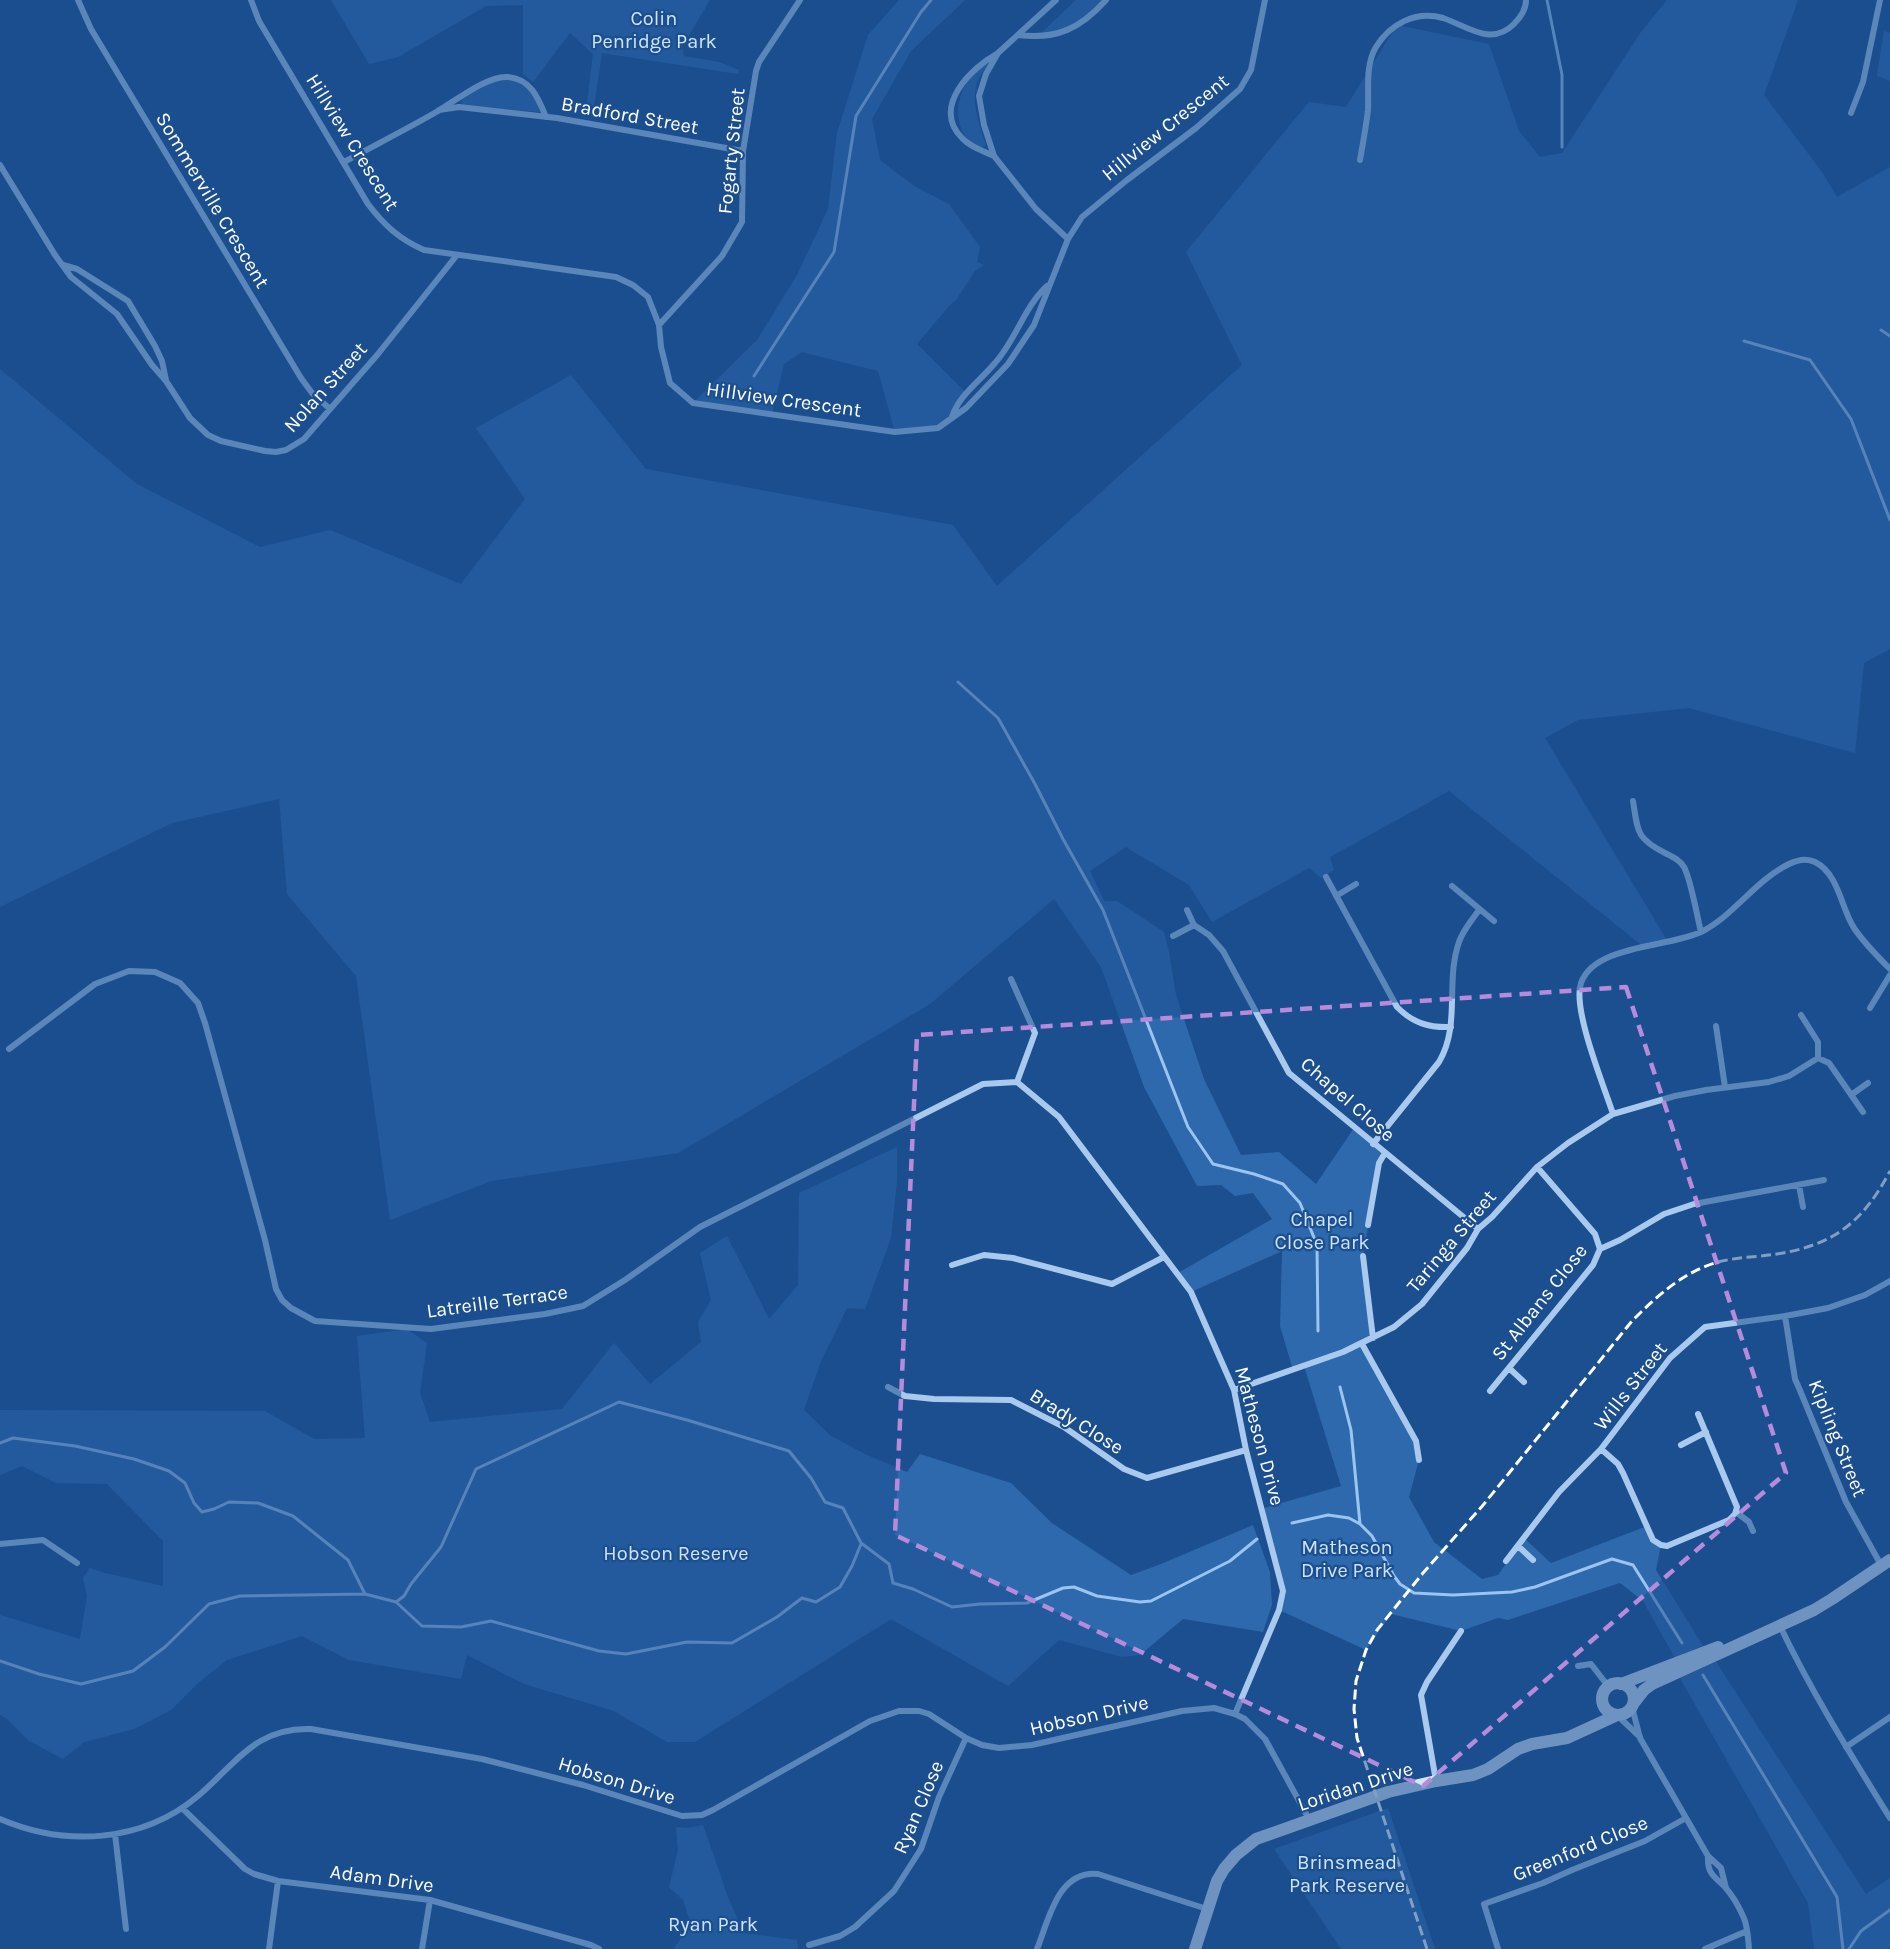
<svg xmlns="http://www.w3.org/2000/svg" width="1890" height="1949" viewBox="0 0 1890 1949" font-family="Karla,sans-serif">
  <rect width="100%" height="100%" fill="#1b4f8f"/>
  <path fill="#2e69ad" d="M331 0H710L682 47 684 56 719 62 739 70 738 74 602 53 593 113 586 111 593 54 570 33 533 82 523 74V5L486 6 398 57 369 64Z
    M899 0H965L911 51 872 119 880 160 914 186 949 204 980 247 977 262 984 265 975 271 956 300 949 306 917 344 966 393 952 419 938 428 895 432 878 371 802 352 784 364 772 414 693 403 757 340 797 275 828 209 837 133 868 35Z
    M1076 0H1103C1084 19 1068 32 1040 34Z
    M1667 0H1798L1764 95 1822 172 1837 197 1890 167V649L1864 663 1855 753 1689 708 1578 720 1545 738 1668 942 1644 947 1449 791 1330 857 1334 870 1321 878 1309 868 1212 922 1189 885 1126 847 1090 871 1104 901H1117L1164 932 1169 952 1176 995 1204 1079 1241 1155 1279 1152 1316 1184 1354 1128 1385 1153 1379 1163 1363 1256 1373 1338 1362 1344 1416 1441 1419 1460 1409 1497 1434 1542 1482 1579 1498 1575 1524 1538 1551 1563 1647 1526 1653 1540 1661 1545 1656 1570 1703 1646 1675 1658 1643 1601 1620 1583 1508 1620 1498 1618 1461 1631 1391 1614 1366 1650 1279 1610 1282 1591 1265 1519 1264 1508 1341 1486 1304 1366 1293 1370 1280 1326 1282 1251 1191 1292 1176 1274 1272 1219 1253 1193 1235 1196 1221 1185 1197 1186 1144 1087 1101 967 1054 899 930 1004 678 1153 491 1181 390 1220 356 976 287 894 279 799 172 823 0 907V369L137 484 260 547 330 530 461 584 525 499 476 428 571 375 646 469 953 525 997 586 1242 365 1186 252 1309 102 1346 107 1397 25 1489 44 1519 131 1540 157 1562 153 1641 32Z
    M1884 31 1890 33V81L1877 76Z
    M990 62C987 68 982 72 979 78 969 99 979 124 986 145L983 147C955 141 953 105 966 84 971 75 981 68 990 62Z
    M504 78C524 82 536 91 540 112L463 106 460 98 490 83Z
    M897 1147V1180L891 1238 865 1309 847 1308 821 1361 804 1410 831 1436 865 1454 907 1472 920 1454 1011 1483 1052 1523 1131 1575 1161 1564 1253 1525 1270 1572 1272 1605 1263 1632 1183 1619 1140 1655 1122 1657 1059 1640 1008 1686 891 1619 695 1742H667L614 1711 524 1684 467 1655 461 1679 349 1660 302 1636 227 1660 198 1683 171 1710 134 1729 84 1742 63 1759 29 1741 7 1719 0 1715V1615L80 1639 87 1596 83 1578 90 1568 105 1573 163 1586V1541L107 1484 56 1483 22 1466 0 1475V1410L265 1411 314 1439 365 1438 357 1336 407 1329 427 1343 420 1393 430 1422 562 1409 614 1343 650 1384 701 1342 698 1322 711 1300 700 1253 727 1236 769 1319 798 1285 799 1193Z
    M1716 1662 1866 1894 1890 1878V1947L1888 1949H1814L1808 1903 1680 1678Z
    M1388 1808 1435 1949H1341L1274 1849Z
    M703 1825 729 1900 744 1933 797 1940 798 1949H673L679 1942 689 1918 683 1900 669 1887 678 1850 676 1827 688 1828Z"/>
  <g fill="none" stroke-linecap="round" stroke-linejoin="round">
    <path stroke="#9cc4f0" stroke-width="3" d="M1547 0 1562 75V147
      M1881 330 1890 336
      M1744 341 1810 360 1851 419 1890 520
      M754 376 834 252 856 116 921 12 931 0
      M958 682 998 718 1035 784 1063 839 1103 910 1188 1127 1213 1164 1254 1174 1283 1184 1300 1203 1317 1245 1318 1331
      M1340 1387 1351 1430 1360 1524
      M0 1443 13 1438 75 1446 134 1459 169 1471 185 1483 194 1503 202 1512 214 1509 229 1502 258 1503 293 1516 348 1560 365 1594 396 1602 404 1596 411 1584 441 1547 476 1469 619 1402 687 1420 789 1451 811 1478 825 1502 843 1508 861 1543 889 1564 893 1583 913 1589 952 1607 980 1604 1027 1603 1063 1588 1074 1587 1097 1596 1140 1602 1151 1601 1230 1561 1257 1539
      M1292 1523 1328 1515 1349 1518 1360 1524 1372 1536 1394 1576 1400 1584 1414 1593 1453 1595 1512 1592 1535 1587 1612 1559 1633 1565 1682 1643
      M396 1602 422 1626 461 1627 491 1621 599 1651 626 1654 687 1642 732 1643 777 1617 802 1598 816 1602 840 1587 852 1566 861 1544
      M0 1661 39 1674 81 1684 133 1671 165 1647 209 1604 240 1596 365 1594
      M1703 1675 1837 1897 1843 1949
      M1849 1949 1861 1931 1890 1910"/>
    <path stroke="#a9c9ee" stroke-width="6" d="M78 0 91 29 301 378 312 393 330 409
      M251 0 259 21 368 204C384 225 399 239 424 250L616 277 633 285 648 297 659 325 661 347 670 383 693 403 895 432 938 428 966 408 1008 364 1034 325 1068 239 1082 217 1127 180 1196 128 1240 89 1251 70 1265 0
      M1056 0 998 53 986 74 979 96 984 125 994 156 1036 209 1068 239
      M1018 35C1057 40 1081 28 1106 0
      M439 110 459 107 557 118 743 151
      M1851 113 1863 82 1880 0
      M994 156C983 151 970 147 962 138 931 107 971 68 998 53
      M1360 160C1363 143 1366 127 1368 110 1369 89 1365 65 1376 47 1390 24 1416 10 1443 18 1467 26 1491 47 1514 24 1521 17 1526 10 1526 0
      M344 162C375 145 407 129 438 111 455 101 488 75 508 77 531 79 538 98 546 117
      M0 165 55 255 71 277 117 314 152 365 166 381 190 418 208 435 221 441 265 451 276 452 286 450 304 439 378 354 457 255
      M63 265 77 269 128 301 155 346 162 361 166 380
      M659 325 722 256 742 222 743 151 756 71 759 62 800 0
      M952 417C959 395 980 381 995 363 1016 340 1024 307 1047 286
      M1633 801C1638 832 1636 838 1665 853 1673 857 1680 860 1684 867 1691 880 1697 916 1701 932
      M1326 877 1397 1007C1413 1023 1429 1028 1451 1027
      M1452 886 1494 921
      M1336 896 1356 884
      M1187 910 1194 925 1209 935 1223 951 1289 1073 1478 1229
      M1173 936 1194 925
      M1011 979 1035 1033 1017 1082
      M1870 1008 1890 975
      M1801 1015 1818 1042V1058
      M1716 1026 1725 1087
      M9 1049 95 984 129 971 155 972 180 983 198 1003 205 1023 265 1240 276 1289 282 1300 291 1308 315 1321 431 1329 545 1314 583 1306 625 1280 700 1227 983 1084 1017 1082
      M1017 1082 1059 1117 1191 1292 1234 1390 1246 1450 1283 1591 1279 1610 1235 1714
      M1851 1095 1868 1083
      M1613 1114C1604 1086 1572 1009 1581 983 1595 944 1670 948 1703 931 1735 914 1756 880 1789 864 1797 860 1807 858 1815 862 1839 874 1841 908 1854 928 1864 943 1877 956 1890 969
      M1373 1144 1439 1062C1461 1025 1445 982 1459 942 1463 930 1472 920 1479 910
      M1537 1167 1595 1234 1600 1249
      M1799 1185 1803 1207
      M1368 1225 1379 1163 1385 1153
      M1363 1256 1373 1338
      M952 1265 984 1255 1013 1258 1112 1284 1164 1257
      M1785 1316 1795 1379 1799 1388 1846 1502 1881 1565
      M1362 1344 1416 1441 1419 1460
      M1509 1368 1524 1382
      M888 1387 905 1396 934 1399 1011 1400 1064 1427 1124 1469 1147 1478 1246 1450
      M1234 1390 1343 1352 1394 1327 1422 1304 1467 1248 1478 1229 1492 1217 1537 1167 1568 1143 1613 1114 1675 1096 1706 1090 1769 1082 1789 1076 1818 1058 1829 1063 1863 1112
      M1490 1391 1593 1265 1600 1249 1620 1240 1664 1214 1694 1204 1824 1180
      M1681 1445 1706 1432
      M1601 1449 1618 1464 1623 1473 1653 1540 1661 1545 1667 1546 1729 1520 1735 1514 1737 1507 1698 1414
      M1736 1512 1749 1522 1753 1531
      M0 1544 43 1540 77 1563
      M1518 1546 1533 1560
      M1506 1561 1559 1492 1601 1449 1670 1358 1705 1327 1785 1316 1828 1308 1865 1295 1890 1281
      M1780 1626C1812 1693 1851 1755 1890 1818
      M1578 1666 1591 1664 1608 1686
      M1632 1707 1640 1738 1708 1856 1721 1868 1726 1888
      M1618 1716 1640 1737
      M1846 1747 1890 1717
      M1436 1781 1421 1695 1427 1682 1461 1631
      M182 1808 245 1869 254 1874 278 1881 430 1900 591 1945 599 1949
      M0 1819C65 1847 142 1843 198 1796 236 1764 255 1727 311 1729L482 1759 583 1785 682 1816 702 1815 713 1810 870 1721 899 1711H919L929 1714 966 1738 982 1745 999 1748 1032 1745 1182 1711 1214 1708 1235 1714 1245 1719 1265 1739 1309 1819
      M115 1834 126 1929
      M1708 1856C1707 1874 1714 1876 1725 1887 1732 1895 1739 1907 1743 1916 1748 1926 1748 1938 1749 1949
      M809 1945 840 1936 855 1927 894 1891 921 1849 939 1797 966 1738
      M269 1949 278 1881
      M422 1949 430 1900
      M1037 1949C1049 1919 1058 1870 1098 1874L1207 1909
      M1498 1949 1484 1904 1543 1883 1572 1870 1645 1841 1686 1818
      M1705 1949 1747 1931"/>
    <path stroke="#d6e6fa" stroke-width="12" d="M1602 1699a16 16 0 1 1 32 0a16 16 0 1 1-32 0Z
      M1621 1684 1718 1647
      M1633 1704 1644 1690 1652 1684 1814 1610 1832 1599 1890 1560
      M1195 1949 1217 1881 1224 1869 1236 1855 1256 1839 1388 1792 1436 1781 1473 1775 1488 1769 1518 1749 1532 1744 1567 1738 1615 1716"/>
    <path stroke="#fff" stroke-width="3" stroke-dasharray="10 4.5" stroke-linecap="butt" d="M1427 1949 1357 1738 1354 1709 1356 1681 1366 1650 1377 1630 1423 1573 1484 1504 1632 1321C1657 1296 1683 1272 1718 1262 1737 1257 1758 1257 1777 1254 1834 1245 1863 1222 1890 1171"/>
  </g>
  <path d="M0 0H1890V1949H0ZM1626 987 1786 1473 1423 1786 895 1535 917 1035Z" fill="#1b4f8f" fill-opacity=".55" fill-rule="evenodd"/>
  <path fill="none" stroke="#b68bdc" stroke-width="4.5" stroke-dasharray="12 8" stroke-linejoin="round" d="M1626 987 1786 1473 1423 1786 895 1535 917 1035Z"/>
  <g text-anchor="middle" stroke-width="4.5" stroke-linejoin="round" paint-order="stroke">
    <g font-size="20" fill="#cfe3fa" stroke="#1b4f8f">
      <text x="654" y="25">Colin<tspan x="654" dy="23">Penridge Park</tspan></text>
      <text x="1322" y="1226">Chapel<tspan x="1322" dy="23">Close Park</tspan></text>
      <text x="1347" y="1554">Matheson<tspan x="1347" dy="23">Drive Park</tspan></text>
      <text x="676" y="1560">Hobson Reserve</text>
      <text x="1347" y="1869">Brinsmead<tspan x="1347" dy="23">Park Reserve</tspan></text>
      <text x="713" y="1931">Ryan Park</text>
    </g>
    <g font-size="20" fill="#fff" stroke="#1b4f8f">
      <text transform="translate(630 115) rotate(10)" y="7">Bradford Street</text>
      <text transform="translate(1165 127) rotate(-39)" y="7">Hillview Crescent</text>
      <text transform="translate(353 142) rotate(58)" y="7">Hillview Crescent</text>
      <text transform="translate(731 151) rotate(-84)" y="7">Fogarty Street</text>
      <text transform="translate(213 200) rotate(59)" y="7">Sommerville Crescent</text>
      <text transform="translate(325 387) rotate(-48)" y="7">Nolan Street</text>
      <text transform="translate(784 399) rotate(8)" y="7">Hillview Crescent</text>
      <text transform="translate(1348 1099) rotate(41)" y="7">Chapel Close</text>
      <text transform="translate(1451 1241) rotate(-50)" y="7">Taringa Street</text>
      <text transform="translate(497 1301) rotate(-8)" y="7">Latreille Terrace</text>
      <text transform="translate(1539 1302) rotate(-52)" y="7">St Albans Close</text>
      <text transform="translate(1630 1386) rotate(-52)" y="7">Wills Street</text>
      <text transform="translate(1077 1421) rotate(32)" y="7">Brady Close</text>
      <text transform="translate(1260 1436) rotate(75)" y="7">Matheson Drive</text>
      <text transform="translate(1838 1438) rotate(68)" y="7">Kipling Street</text>
      <text transform="translate(1089 1715) rotate(-13)" y="7">Hobson Drive</text>
      <text transform="translate(617 1780) rotate(17)" y="7">Hobson Drive</text>
      <text transform="translate(1355 1786) rotate(-18)" y="7">Loridan Drive</text>
      <text transform="translate(918 1807) rotate(-67)" y="7">Ryan Close</text>
      <text transform="translate(1580 1848) rotate(-22)" y="7">Greenford Close</text>
      <text transform="translate(382 1878) rotate(8)" y="7">Adam Drive</text>
    </g>
  </g>
</svg>
